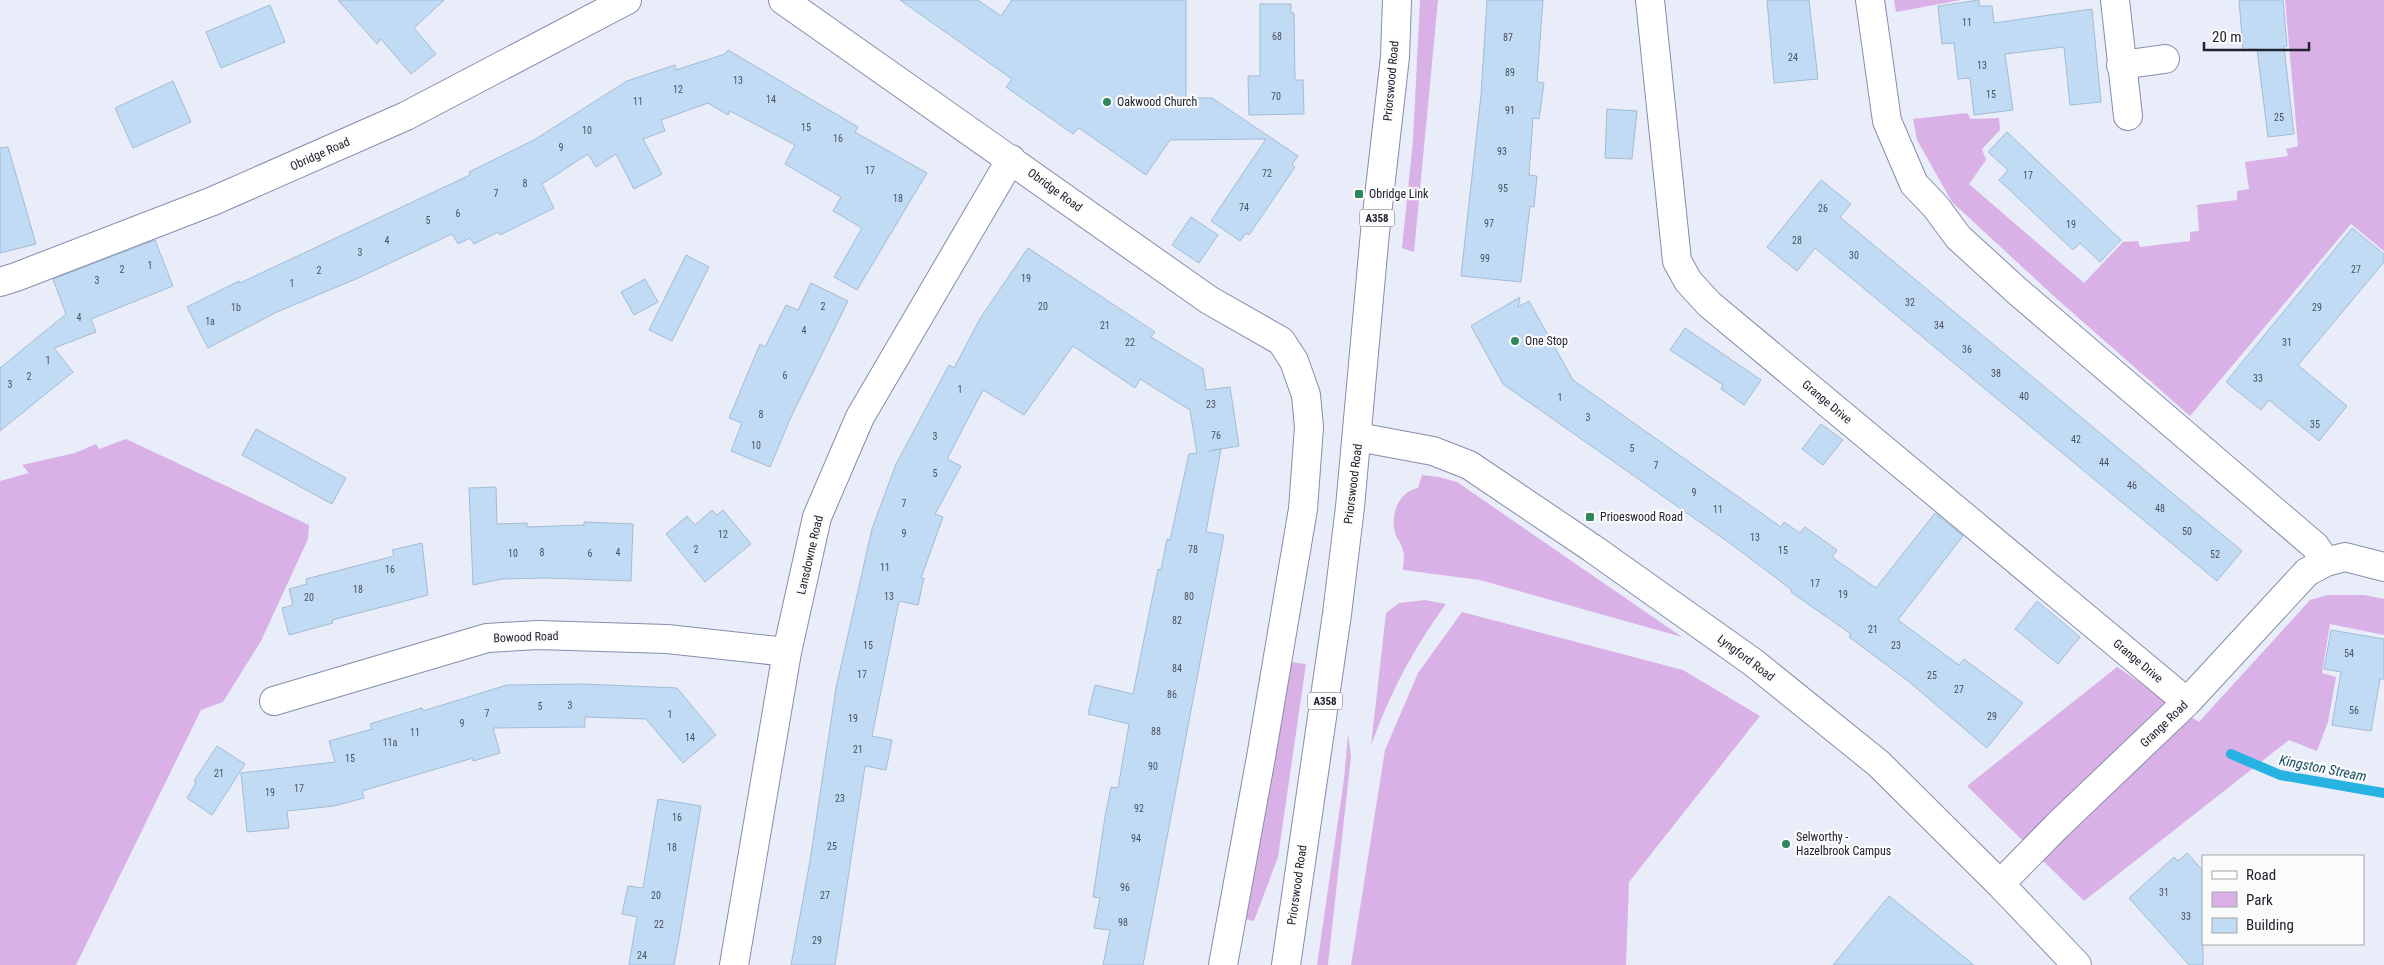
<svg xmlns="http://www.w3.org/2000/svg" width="2384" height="965" viewBox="0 0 2384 965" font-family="'Roboto Condensed',sans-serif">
  <rect width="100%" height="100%" fill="#e9edfa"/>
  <path fill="#d9b1e7" d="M1420 0H1438L1414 252 1402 248 1413 140Z
    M1894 0H1961L1896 12Z
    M2285 0H2384V251L2351 224 2190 416 2057 299 1952 202 1917 140 1913 119 1967 113 1971 119 1999 118 2000 130 1982 149 1986 160 1969 184 2084 283 2123 242 2138 241 2140 247 2190 241V232L2199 231 2197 205 2237 200V191L2249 189 2245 162 2288 156 2286 149 2298 146Z
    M126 439 309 525 308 539 261 641 223 702 201 710 76 965H0V481L29 473 22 465 75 453 96 444 99 449Z
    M1422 475 1439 477 1457 482 1682 637 1480 580 1403 570C1403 564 1405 556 1403 550 1402 545 1398 540 1396 536 1389 516 1398 492 1418 488Z
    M2328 595H2364L2384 599V635L2330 624 2322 673 2336 677 2328 722 2317 751 2289 740 2084 901 1967 786 2117 667 2199 722 2310 600Z
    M1425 600 1446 604C1412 651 1391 691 1371 746L1386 613 1399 603Z
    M1462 612 1683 670 1760 716 1629 882 1626 965H1351L1385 750 1418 673Z
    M1291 662 1306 664 1278 857 1254 921 1242 918Z
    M1348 734 1351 756 1328 965H1317L1344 779Z"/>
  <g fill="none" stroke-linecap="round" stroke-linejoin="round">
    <path stroke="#27b3e2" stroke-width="10" d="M2231 754 2280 775 2384 793"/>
  </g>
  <path fill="#c2dbf5" stroke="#a2bbd4" d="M338 0H444L414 28 436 54 411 74 381 39 377 44Z
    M900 0H978L1001 16 1012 0H1186V98H1212L1298 156 1292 164 1295 167 1249 235 1246 233 1240 241 1211 221 1266 139 1170 140 1146 175 1079 128 1073 134 1006 87 1012 79Z
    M1487 0H1543L1537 82 1544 83 1539 119 1533 118 1529 175 1537 176 1534 207 1530 206 1521 282 1461 276 1481 95Z
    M1767 0H1809L1818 79 1774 83Z
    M1979 0V6H1992L1994 23 2092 9 2101 102 2070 105 2064 47 2005 54 2013 110 1974 115 1970 78 1958 79 1954 43 1942 44 1938 6Z
    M2239 0H2283L2287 46 2284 47 2294 134 2268 137 2257 49 2243 50Z
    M1260 4H1291V13H1294L1295 80H1303L1304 114 1249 115 1248 76H1260Z
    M270 5 285 42 221 68 206 32Z
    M728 50 858 127 855 132 927 173 857 290 834 277 862 228 833 211 841 197 785 164 795 145 730 111 728 115 708 103 661 120 665 131 643 139 662 174 634 189 616 154 596 167 588 154 542 184 554 208 500 235 498 232 474 244 470 238 458 244 452 234 356 279 277 312 208 348 187 307 239 281 240 283 470 175 469 172 534 140 627 81 675 65 676 70 725 54Z
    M173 81 191 122 133 148 115 108Z
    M1607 109 1637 111 1632 159 1605 158Z
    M2007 132 2121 240 2100 262 2080 243 2073 250 1999 180 2008 170 1988 152Z
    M8 147 36 244 0 253V148Z
    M1821 180 1851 204 1840 217 2242 551 2217 581 1815 248 1797 271 1767 247Z
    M1191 217 1218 235 1199 263 1172 245Z
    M2352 228 2384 254V262L2298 365 2347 406 2319 441 2269 400 2261 410 2226 382Z
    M155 240 173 286 91 319 96 332 54 348 73 372 0 431V368L66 314 53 279Z
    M1028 248 1155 332 1151 337 1203 369 1206 390 1230 387 1239 446 1209 451 1221 449 1206 532 1224 535 1143 965H1103L1110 930 1094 928 1100 898 1093 897 1105 817 1111 787 1118 788 1129 724 1088 714 1095 685 1133 694 1158 569 1161 570 1167 539 1170 540 1189 454 1197 453 1190 410 1140 379 1135 388 1073 346 1024 415 983 390 947 459 961 466 935 514 943 517 921 578H924L918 605 899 601 872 736 892 740 886 770 865 766 835 965H791L810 861 836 688 872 529 896 464 949 365 954 368 981 317Z
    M686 255 709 267 672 341 649 330Z
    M645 279 658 302 634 315 621 292Z
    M811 283 848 301 791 417 770 467 731 451 742 423 729 418 760 344 765 347 786 305 798 310Z
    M1520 297 1518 307 1529 301 1573 380 1781 527 1784 522 1800 533 1805 527 1837 550 1832 557 1876 588 1935 513 1963 536 1898 620 1959 665 1964 659 2023 703 1987 748 1908 681 1849 637 1851 634 1791 592 1792 590 1731 544 1503 384 1471 326Z
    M1685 328 1761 380 1744 405 1721 389 1723 385 1670 350Z
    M1821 424 1843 440 1823 465 1802 449Z
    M256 429 346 478 332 504 242 455Z
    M496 487 497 524 527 523V527L584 525V522L633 524 631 581 548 578 502 579 473 585 469 488Z
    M712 510 717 515 723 510 751 544 705 582 666 534 687 516 695 525Z
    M422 543 428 595 332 620 333 623 289 635 282 608 293 605 289 589 307 584 306 579 394 556 392 550Z
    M2037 601 2080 637 2058 664 2015 629Z
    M2331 630 2384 639V679H2380L2371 731 2332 725 2341 672 2324 669Z
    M584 684 677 688 716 735 683 763 646 719 585 717V727L493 728 500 753 473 761V758L362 791 364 798 334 806 287 811 289 828 247 832 241 773 335 762 329 741 372 729 370 724 422 708 423 711 507 685Z
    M217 746 245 764 212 815 187 798 196 783 194 781Z
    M658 799 701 806 679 938 674 965H629L637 917 622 914 628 886 643 888Z
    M2187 853 2203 871V965H2189L2129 898 2174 857 2178 861Z
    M1889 896 1974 965H1833Z"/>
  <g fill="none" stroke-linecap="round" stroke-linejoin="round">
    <defs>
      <path id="minor" d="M783 0 1209 300 1281 341 1294 361 1306 395 1309 427 1303 509 1261 757 1223 965
        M1650 0 1677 261 1688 281 1709 304 2187 702
        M1870 0 1887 121 1914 184 1936 207 1958 237 2016 290 2315 546 2326 562 2345 557 2384 567
        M2115 0 2128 116
        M2121 65 2165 59
        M0 282 16 277 213 201 406 116 627 0
        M1358 437 1433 451 1469 465 1592 548 1754 663 1879 764 2000 884 2077 965
        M274 701 487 638 538 635 667 639 787 652
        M2000 884 2058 825 2187 702 2307 572 2326 562
        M734 965 787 652 817 517 860 417 1011 159"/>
      <path id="major" d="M1286 965 1337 614 1350 507 1375 232 1395 57 1397 0"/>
    </defs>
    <use href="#minor" stroke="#858dab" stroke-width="30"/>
    <use href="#major" stroke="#858dab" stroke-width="30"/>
    <use href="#minor" stroke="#fff" stroke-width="28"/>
    <use href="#major" stroke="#fff" stroke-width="28"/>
  </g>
  <g fill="#2f875c" stroke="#fbfbfb" stroke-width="2">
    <circle cx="1107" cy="102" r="5"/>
    <rect x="1354" y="189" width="10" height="10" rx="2.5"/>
    <circle cx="1515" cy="341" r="5"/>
    <rect x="1585" y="512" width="10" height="10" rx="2.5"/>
    <circle cx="1786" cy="844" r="5"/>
  </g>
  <g text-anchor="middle" stroke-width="4.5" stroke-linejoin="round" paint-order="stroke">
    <g font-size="10" fill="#485160">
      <text x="1967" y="26">11</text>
      <text x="1277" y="40">68</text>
      <text x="1508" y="41">87</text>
      <text x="1793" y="61">24</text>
      <text x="1982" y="69">13</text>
      <text x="1510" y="76">89</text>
      <text x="738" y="84">13</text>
      <text x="678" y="93">12</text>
      <text x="1991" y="98">15</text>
      <text x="1276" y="100">70</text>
      <text x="771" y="103">14</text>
      <text x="638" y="105">11</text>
      <text x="1510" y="114">91</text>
      <text x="2279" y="121">25</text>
      <text x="806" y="131">15</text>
      <text x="587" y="134">10</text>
      <text x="838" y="142">16</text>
      <text x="561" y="151">9</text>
      <text x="1502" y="155">93</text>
      <text x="870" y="174">17</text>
      <text x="1267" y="177">72</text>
      <text x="2028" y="179">17</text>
      <text x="525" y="187">8</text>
      <text x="1503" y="192">95</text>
      <text x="496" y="197">7</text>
      <text x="898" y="202">18</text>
      <text x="1244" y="211">74</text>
      <text x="1823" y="212">26</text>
      <text x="458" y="217">6</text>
      <text x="428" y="224">5</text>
      <text x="1489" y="227">97</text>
      <text x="2071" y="228">19</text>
      <text x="387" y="244">4</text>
      <text x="1797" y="244">28</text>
      <text x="360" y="256">3</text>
      <text x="1854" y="259">30</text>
      <text x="1485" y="262">99</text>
      <text x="150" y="269">1</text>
      <text x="122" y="273">2</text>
      <text x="2356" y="273">27</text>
      <text x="319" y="274">2</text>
      <text x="1026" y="282">19</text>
      <text x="97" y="284">3</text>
      <text x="292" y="287">1</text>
      <text x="1910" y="306">32</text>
      <text x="823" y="310">2</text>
      <text x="1043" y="310">20</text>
      <text x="236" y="311">1b</text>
      <text x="2317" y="311">29</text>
      <text x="79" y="321">4</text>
      <text x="210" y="325">1a</text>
      <text x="1105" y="329">21</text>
      <text x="1939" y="329">34</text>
      <text x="804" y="334">4</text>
      <text x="1130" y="346">22</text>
      <text x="2287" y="346">31</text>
      <text x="1967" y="353">36</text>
      <text x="48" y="364">1</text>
      <text x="1996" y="377">38</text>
      <text x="785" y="379">6</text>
      <text x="29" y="380">2</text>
      <text x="2258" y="382">33</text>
      <text x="10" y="388">3</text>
      <text x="960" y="393">1</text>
      <text x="2024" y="400">40</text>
      <text x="1560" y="401">1</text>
      <text x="1211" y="408">23</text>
      <text x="761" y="418">8</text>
      <text x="1588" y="421">3</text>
      <text x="2315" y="428">35</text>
      <text x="1216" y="439">76</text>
      <text x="935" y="440">3</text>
      <text x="2076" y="443">42</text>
      <text x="756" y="449">10</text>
      <text x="1632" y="452">5</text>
      <text x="2104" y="466">44</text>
      <text x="1656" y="469">7</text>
      <text x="935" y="477">5</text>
      <text x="2132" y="489">46</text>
      <text x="1694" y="496">9</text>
      <text x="904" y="507">7</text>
      <text x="2160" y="512">48</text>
      <text x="1718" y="513">11</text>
      <text x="2187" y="535">50</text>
      <text x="904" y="537">9</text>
      <text x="723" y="538">12</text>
      <text x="1755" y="541">13</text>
      <text x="696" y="553">2</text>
      <text x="1193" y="553">78</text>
      <text x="1783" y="554">15</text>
      <text x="542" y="556">8</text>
      <text x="618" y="556">4</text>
      <text x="513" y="557">10</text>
      <text x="590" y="557">6</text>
      <text x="2215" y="558">52</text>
      <text x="885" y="571">11</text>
      <text x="390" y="573">16</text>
      <text x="1815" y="587">17</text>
      <text x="358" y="593">18</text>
      <text x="1843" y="598">19</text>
      <text x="889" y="600">13</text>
      <text x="1189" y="600">80</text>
      <text x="309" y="601">20</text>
      <text x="1177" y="624">82</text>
      <text x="1873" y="633">21</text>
      <text x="868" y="649">15</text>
      <text x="1896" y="649">23</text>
      <text x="2349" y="657">54</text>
      <text x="1177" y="672">84</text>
      <text x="862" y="678">17</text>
      <text x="1932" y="679">25</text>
      <text x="1959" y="693">27</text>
      <text x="1172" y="698">86</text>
      <text x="570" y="709">3</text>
      <text x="540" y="710">5</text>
      <text x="2354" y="714">56</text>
      <text x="487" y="717">7</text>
      <text x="670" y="718">1</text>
      <text x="1992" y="720">29</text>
      <text x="853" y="722">19</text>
      <text x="462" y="727">9</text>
      <text x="1156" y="735">88</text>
      <text x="415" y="736">11</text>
      <text x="690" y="741">14</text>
      <text x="390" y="746">11a</text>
      <text x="858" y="753">21</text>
      <text x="350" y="762">15</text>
      <text x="1153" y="770">90</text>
      <text x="219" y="777">21</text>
      <text x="299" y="792">17</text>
      <text x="270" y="796">19</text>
      <text x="840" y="802">23</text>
      <text x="1139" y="812">92</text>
      <text x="677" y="821">16</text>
      <text x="1136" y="842">94</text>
      <text x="832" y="850">25</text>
      <text x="672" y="851">18</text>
      <text x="1125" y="891">96</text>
      <text x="2164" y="896">31</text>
      <text x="656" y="899">20</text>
      <text x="825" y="899">27</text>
      <text x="2186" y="920">33</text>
      <text x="1123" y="926">98</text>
      <text x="659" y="928">22</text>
      <text x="817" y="944">29</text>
      <text x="642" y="959">24</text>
    </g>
    <g fill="#fbfbfb" stroke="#62646c" stroke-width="1">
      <rect x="1359.5" y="209.5" width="35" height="17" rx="4"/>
      <rect x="1307.5" y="692.5" width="35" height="17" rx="4"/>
    </g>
    <g font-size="11" font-weight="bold" fill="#20232f">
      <text x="1377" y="222">A358</text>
      <text x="1325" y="705">A358</text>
    </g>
    <g font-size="12" fill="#20232f" stroke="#fbfbfb">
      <text transform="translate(1391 81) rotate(-85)" y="4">Priorswood Road</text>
      <text transform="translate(320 154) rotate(-24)" y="4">Obridge Road</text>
      <text transform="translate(1055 190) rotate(36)" y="4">Obridge Road</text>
      <text transform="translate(1827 402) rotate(40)" y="4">Grange Drive</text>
      <text transform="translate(1353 484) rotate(-83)" y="4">Priorswood Road</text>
      <text transform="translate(810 555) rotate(-77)" y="4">Lansdowne Road</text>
      <text transform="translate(526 637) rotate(-2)" y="4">Bowood Road</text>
      <text transform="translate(1746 658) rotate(37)" y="4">Lyngford Road</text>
      <text transform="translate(2138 661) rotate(40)" y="4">Grange Drive</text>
      <text transform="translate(2164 724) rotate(-44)" y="4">Grange Road</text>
      <text transform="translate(1297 885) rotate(-82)" y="4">Priorswood Road</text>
    </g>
    <g font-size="12" fill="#20232f" stroke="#fbfbfb" text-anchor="start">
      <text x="1117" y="106">Oakwood Church</text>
      <text x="1369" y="198">Obridge Link</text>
      <text x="1525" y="345">One Stop</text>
      <text x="1600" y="521">Prioeswood Road</text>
      <text x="1796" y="841">Selworthy -<tspan x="1796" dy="14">Hazelbrook Campus</tspan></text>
    </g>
    <g font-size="14" font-style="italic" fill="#174c60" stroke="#fbfbfb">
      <text transform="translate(2323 768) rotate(11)" y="5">Kingston Stream</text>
    </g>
  </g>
  <rect x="2202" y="855" width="162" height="90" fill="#fbfbfb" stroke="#a3a5a9"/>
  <rect x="2212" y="871" width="25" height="8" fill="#ffffff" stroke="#a3a5a9"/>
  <text x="2246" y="880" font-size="15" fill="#20232f">Road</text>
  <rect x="2212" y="892" width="25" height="15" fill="#d9b1e7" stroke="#a3a5a9"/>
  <text x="2246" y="905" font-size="15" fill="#20232f">Park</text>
  <rect x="2212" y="918" width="25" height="15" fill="#c2dbf5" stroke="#a3a5a9"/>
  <text x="2246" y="930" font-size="15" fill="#20232f">Building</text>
  <path d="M2204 42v8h105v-8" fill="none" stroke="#20232f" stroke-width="2.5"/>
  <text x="2212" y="42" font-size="15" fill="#20232f" stroke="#fbfbfb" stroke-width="4" paint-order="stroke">20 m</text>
</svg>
